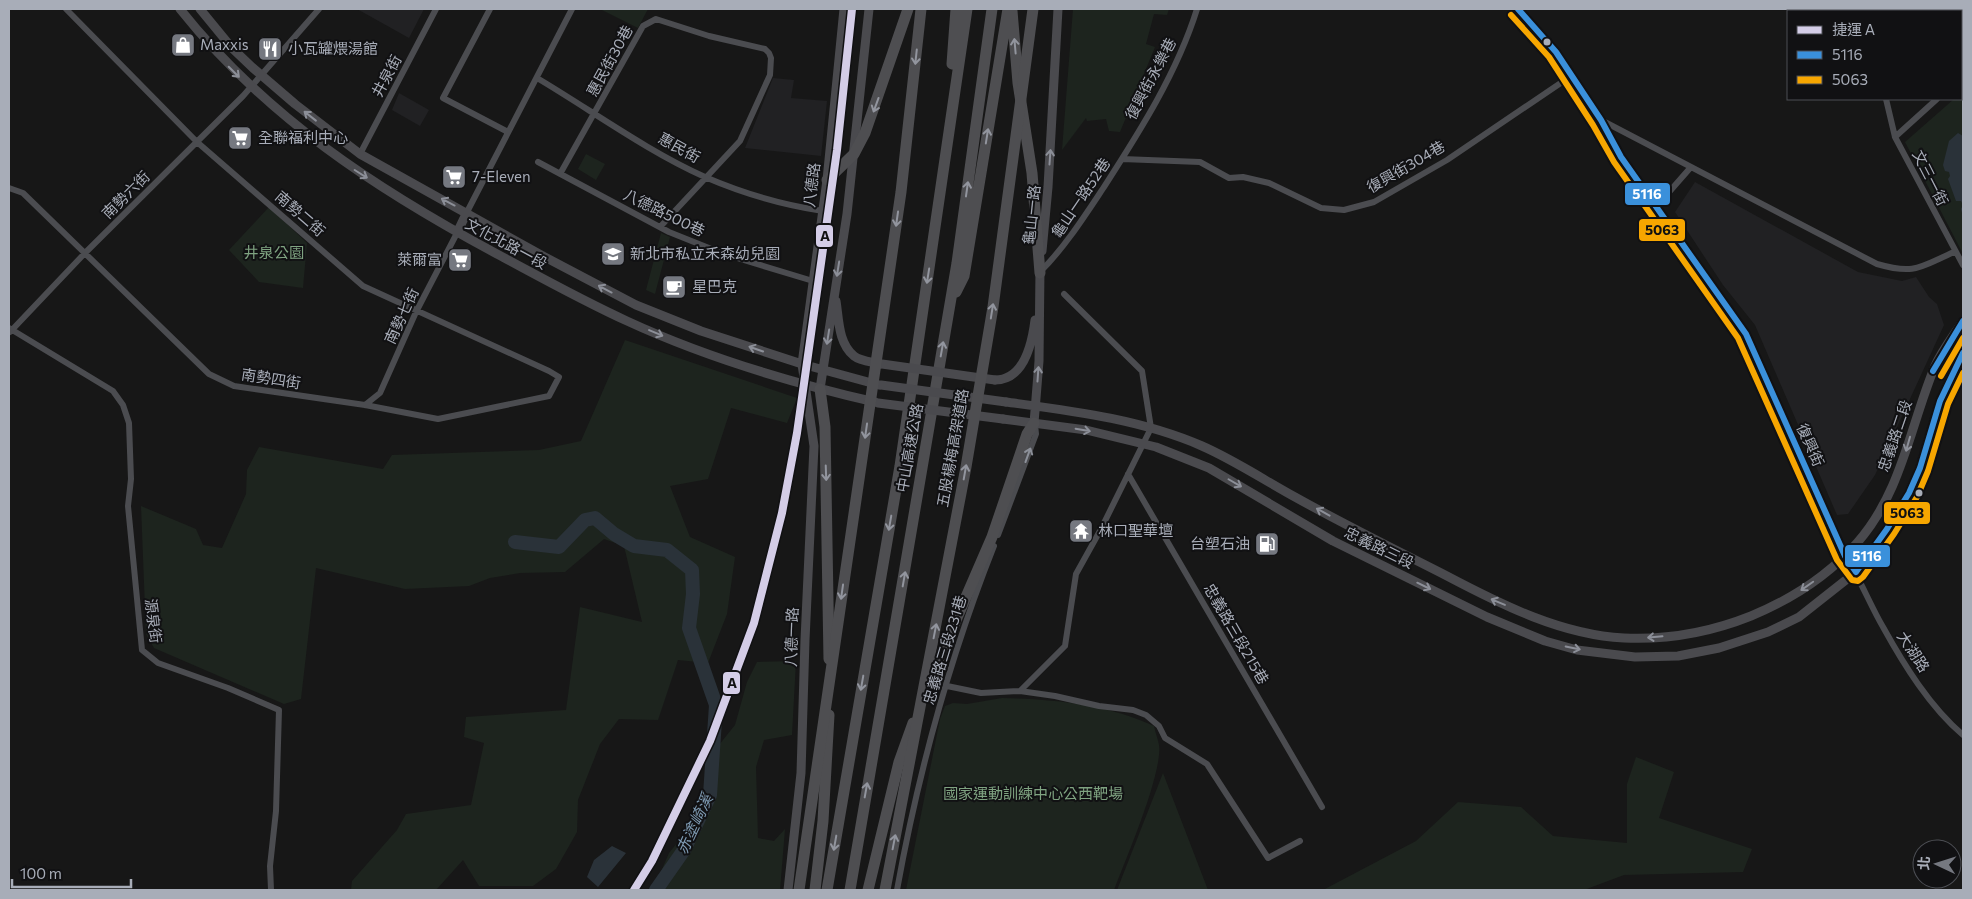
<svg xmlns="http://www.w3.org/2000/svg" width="1972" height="899" viewBox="0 0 1972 899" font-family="Commissioner,'Noto Sans TC',sans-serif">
  <rect width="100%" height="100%" fill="#171717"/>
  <path fill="#212123" d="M357 9H424L409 38Z
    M1875 9H1963V59L1961 61V11H1875Z
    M773 78 794 80 791 98 827 101 821 156 745 148Z
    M399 93 429 110 420 126 392 110Z
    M1695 182 1858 272 1902 281 1916 277 1929 297 1937 304 1944 325 1875 475 1848 514 1837 515 1755 325 1723 285 1675 212Z"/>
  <path fill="#1d241e" d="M600 9H648L638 28Z
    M1073 9H1169L1167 15 1154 14 1146 44 1155 47 1120 132 1109 131 1106 119 1087 121 1086 118 1062 150Z
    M1963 91V254L1905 142 1954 99H1961Z
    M586 154 605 164 596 180 578 169Z
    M269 207 307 243 303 288 259 282 229 250Z
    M661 233 670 237 655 294 646 290Z
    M625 340 797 398 787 423 731 408 708 479 670 486 690 537 735 557 727 614 708 663 678 660 658 720 619 719 600 744 578 800 577 832 556 869 533 886H479L463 860 436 890H351L352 881 397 830 406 814 471 805 484 743 464 737 466 717 566 710 580 607 642 622 624 546 604 539 565 572 520 573 490 578 469 586 405 589 316 568 301 699 284 704 154 648 146 634 141 506 196 529 203 545 222 548 246 494 247 470 259 447 383 469 392 455 539 450 581 441Z
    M796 661 792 735 764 740 756 767 758 838 774 841 785 829 780 890H653L669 853 712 800 711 755 735 725 747 682 757 662Z
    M1002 698C1053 699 1107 704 1154 726 1155 732 1158 739 1159 745 1163 773 1125 861 1114 890H906L940 719 945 706 953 703 967 704Z
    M1636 757 1674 772 1659 818 1752 849 1743 872 1624 875 1584 890H1323L1416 841 1458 802 1521 807 1553 836 1627 843V784Z
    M1163 773 1208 890H1117Z"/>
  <path fill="#2a3239" d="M1958 133 1963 136V217L1961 209 1963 205 1961 201H1956L1948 179 1950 176 1949 172 1945 171 1943 165 1949 141Z
    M612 846 626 853 598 887 587 877 594 860Z"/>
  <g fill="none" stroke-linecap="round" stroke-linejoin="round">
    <path stroke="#2a3239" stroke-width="14" d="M515 542 559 547 585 520 595 518 614 534 634 546 667 550 692 570 693 594 689 628 716 705 710 795 684 850 656 890"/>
    <path stroke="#4b4c50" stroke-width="6" d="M490 9 443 98 508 132
      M1518 9 1556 52 1601 120 1621 157 1746 334 1845 556C1860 578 1869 603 1883 627 1904 665 1930 707 1963 735
      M1864 9 1865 11
      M537 78C591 110 647 151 705 177 742 193 783 205 823 211
      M1961 78 1963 75
      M1886 99 1895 137 1963 265
      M1601 120 1877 264C1915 275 1920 267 1954 252
      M1895 137 1937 99
      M360 154 436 9
      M1122 159 1200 162 1229 178 1243 177 1269 183 1321 208 1344 210 1374 202 1447 160 1571 76
      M538 162 669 232 724 254 813 281
      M560 174 643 26 656 19 709 36 765 49 769 53 771 58 770 75 740 141 660 227
      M9 188 23 193 209 374 234 386 365 405 438 419 549 396 559 377 549 371 363 286 197 142 66 9
      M1656 207 1691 167
      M467 212 572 9
      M1040 272C1065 247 1084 217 1104 187 1140 131 1177 73 1197 9
      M9 328 113 391 123 405 129 423 131 479 128 506 142 650 158 663 228 688 279 710 276 811 270 866 271 890
      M10 332 85 253 243 96 319 9
      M365 405 380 393 416 312 457 233
      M1128 474 1322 807
      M998 535 1036 434 1035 424
      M947 686 981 693 1020 691 1055 696 1099 706 1133 710 1146 715 1159 726 1165 738 1207 764 1268 858 1300 841
      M1020 691 1065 646 1076 574 1101 529 1151 428 1142 371 1064 294
      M897 890C918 774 950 657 994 546"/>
    <path stroke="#4a4a4e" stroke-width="9" d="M180 9C266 117 376 189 497 254 540 277 583 301 627 321 705 357 792 383 875 402
      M200 9 232 48 253 68 295 104 360 154 541 255 636 305 701 331 802 364 879 385
      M457 233 467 212
      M1042 251 1048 187 1058 9
      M836 301C839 319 838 343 854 356 860 361 873 362 880 364
      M995 380C1024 380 1032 344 1035 320
      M820 389 847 214 869 9
      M1006 402C1072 411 1140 419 1202 446 1234 460 1264 480 1295 497 1345 525 1396 550 1447 576 1502 605 1562 635 1624 638 1668 640 1711 632 1751 616 1792 599 1828 576 1857 543 1902 492 1910 426 1935 366 1942 350 1954 335 1963 321
      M1003 419 1086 430 1156 447 1209 468 1333 541 1487 617 1545 641 1577 650 1635 657 1678 656 1719 648 1768 632 1799 617 1856 572 1887 529 1909 493 1920 468 1940 401 1963 353
      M1034 423 1039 361 1040 268
      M788 890 801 773 805 640 814 446 802 364 827 180 844 9"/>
    <path stroke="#4e4e51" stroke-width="11" d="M1012 11 1018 83 1032 173 1040 273
      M952 64 956 9
      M827 180 854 154 865 133 908 9
      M956 292 964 276 1008 9
      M820 389 825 427 829 659
      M927 687 992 537 1027 434 1034 423
      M815 890 823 821 829 715
      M827 890 900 466 967 9
      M850 890 957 263 992 9
      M868 890 899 762 913 723"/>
    <path stroke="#4a4a4e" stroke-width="9" d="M882 364 995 380
      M881 385 1006 402
      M878 403 1003 419"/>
    <path stroke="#4e4e51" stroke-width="11" d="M799 890 901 192 921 9
      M885 890 966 467 993 307 1033 9"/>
    <defs>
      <path id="bus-1" d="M1518 9 1556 52 1601 120 1621 157 1746 334 1845 556 1856 572 1887 529 1909 493 1920 468 1940 401 1963 353
        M1933 371 1963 321"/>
      <path id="bus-2" d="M1511 15 1549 57 1593 125 1614 162 1738 338 1837 560 1852 580 1858 581 1863 577 1894 534 1917 497 1928 471 1948 404 1963 373
        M1941 376 1963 338"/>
    </defs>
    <use href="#bus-1" stroke="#111113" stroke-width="10"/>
    <use href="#bus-2" stroke="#111113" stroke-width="10"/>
    <use href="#bus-1" stroke="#3a90db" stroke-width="6"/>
    <use href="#bus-2" stroke="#f7a600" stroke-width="6"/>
    <defs>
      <path id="metro-1" d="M634 890 652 861 710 741 754 623 782 513 797 433 837 150 852 9"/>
    </defs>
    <use href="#metro-1" stroke="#111113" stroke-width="11"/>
    <use href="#metro-1" stroke="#d4cde7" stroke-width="8"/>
  </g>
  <defs><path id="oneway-shaft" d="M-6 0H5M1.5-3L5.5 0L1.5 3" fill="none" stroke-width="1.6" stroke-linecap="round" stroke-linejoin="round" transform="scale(1.25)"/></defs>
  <g stroke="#92959e">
    <use href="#oneway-shaft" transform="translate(1015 46) rotate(-95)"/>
    <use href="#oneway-shaft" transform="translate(916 57) rotate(96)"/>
    <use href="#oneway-shaft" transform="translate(876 105) rotate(110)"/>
    <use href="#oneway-shaft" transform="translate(987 136) rotate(-81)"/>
    <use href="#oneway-shaft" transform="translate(967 189) rotate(-82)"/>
    <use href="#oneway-shaft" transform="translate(897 219) rotate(98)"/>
    <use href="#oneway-shaft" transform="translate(928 276) rotate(99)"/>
    <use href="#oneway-shaft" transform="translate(992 311) rotate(-81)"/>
    <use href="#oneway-shaft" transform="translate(942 349) rotate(-80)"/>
    <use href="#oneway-shaft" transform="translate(866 431) rotate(98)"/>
    <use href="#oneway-shaft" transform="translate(965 472) rotate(-80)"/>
    <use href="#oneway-shaft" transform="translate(826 473) rotate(88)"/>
    <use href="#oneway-shaft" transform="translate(890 523) rotate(100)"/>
    <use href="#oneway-shaft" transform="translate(904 579) rotate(-80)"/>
    <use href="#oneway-shaft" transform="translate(842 592) rotate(98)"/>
    <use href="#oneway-shaft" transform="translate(935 631) rotate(-79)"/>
    <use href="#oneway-shaft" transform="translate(862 683) rotate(100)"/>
    <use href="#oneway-shaft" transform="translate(866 790) rotate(-80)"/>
    <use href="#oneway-shaft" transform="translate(894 842) rotate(-79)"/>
    <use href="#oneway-shaft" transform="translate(835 843) rotate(100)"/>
  </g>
  <g stroke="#8c8f98">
    <use href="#oneway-shaft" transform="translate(234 72) rotate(45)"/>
    <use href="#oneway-shaft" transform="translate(310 116) rotate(-142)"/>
    <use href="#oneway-shaft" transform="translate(1050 157) rotate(-86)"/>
    <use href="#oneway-shaft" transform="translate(361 174) rotate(32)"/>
    <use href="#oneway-shaft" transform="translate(448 202) rotate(-152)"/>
    <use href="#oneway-shaft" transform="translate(838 269) rotate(99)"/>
    <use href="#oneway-shaft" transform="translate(605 289) rotate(-152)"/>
    <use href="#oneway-shaft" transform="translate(656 333) rotate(23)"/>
    <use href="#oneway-shaft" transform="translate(828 337) rotate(99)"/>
    <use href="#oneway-shaft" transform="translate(756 349) rotate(-161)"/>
    <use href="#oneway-shaft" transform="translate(1038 374) rotate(-86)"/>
    <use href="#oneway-shaft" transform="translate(1083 430) rotate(10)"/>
    <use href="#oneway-shaft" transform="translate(1908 444) rotate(106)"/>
    <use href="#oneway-shaft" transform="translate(1235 483) rotate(30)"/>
    <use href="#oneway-shaft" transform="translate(1323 512) rotate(-151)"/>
    <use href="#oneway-shaft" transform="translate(1424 586) rotate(26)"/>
    <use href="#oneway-shaft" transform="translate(1807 586) rotate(145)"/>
    <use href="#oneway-shaft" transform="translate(1498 602) rotate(-157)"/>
    <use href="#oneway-shaft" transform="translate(1655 637) rotate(175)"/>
    <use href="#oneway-shaft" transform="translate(1573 648) rotate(12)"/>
  </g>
  <use stroke="#8c9099" href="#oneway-shaft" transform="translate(1028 455) rotate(-70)"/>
  <defs>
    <symbol id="shop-square" viewBox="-11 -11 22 22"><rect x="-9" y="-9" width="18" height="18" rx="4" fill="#757880" stroke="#111113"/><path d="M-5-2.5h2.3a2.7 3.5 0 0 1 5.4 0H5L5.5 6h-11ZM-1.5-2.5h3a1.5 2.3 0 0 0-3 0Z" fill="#fff"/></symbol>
    <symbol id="restaurant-square" viewBox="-11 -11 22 22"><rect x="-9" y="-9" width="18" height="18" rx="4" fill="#757880" stroke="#111113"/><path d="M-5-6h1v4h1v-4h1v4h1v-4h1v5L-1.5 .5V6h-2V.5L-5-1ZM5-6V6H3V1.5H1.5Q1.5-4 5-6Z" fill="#fff"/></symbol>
    <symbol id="supermarket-square" viewBox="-11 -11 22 22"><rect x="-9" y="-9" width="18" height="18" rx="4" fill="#757880" stroke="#111113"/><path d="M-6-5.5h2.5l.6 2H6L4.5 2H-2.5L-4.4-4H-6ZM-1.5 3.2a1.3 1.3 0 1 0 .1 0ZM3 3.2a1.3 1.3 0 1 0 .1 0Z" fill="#fff"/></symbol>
    <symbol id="school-square" viewBox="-11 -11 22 22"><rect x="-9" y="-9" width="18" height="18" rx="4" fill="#757880" stroke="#111113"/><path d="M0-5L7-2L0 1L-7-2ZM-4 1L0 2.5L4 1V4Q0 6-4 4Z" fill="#fff"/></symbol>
    <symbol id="cafe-square" viewBox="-11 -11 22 22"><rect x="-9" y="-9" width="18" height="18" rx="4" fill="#757880" stroke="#111113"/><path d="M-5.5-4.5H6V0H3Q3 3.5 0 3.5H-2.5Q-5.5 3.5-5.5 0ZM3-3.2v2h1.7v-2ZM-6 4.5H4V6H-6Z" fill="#fff"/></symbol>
    <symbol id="temple-square" viewBox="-11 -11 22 22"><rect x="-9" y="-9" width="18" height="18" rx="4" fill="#757880" stroke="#111113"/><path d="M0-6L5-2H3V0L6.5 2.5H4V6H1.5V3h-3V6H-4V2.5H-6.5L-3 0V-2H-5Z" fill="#fff"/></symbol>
    <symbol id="fuel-square" viewBox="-11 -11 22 22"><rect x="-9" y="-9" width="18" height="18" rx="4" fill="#757880" stroke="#111113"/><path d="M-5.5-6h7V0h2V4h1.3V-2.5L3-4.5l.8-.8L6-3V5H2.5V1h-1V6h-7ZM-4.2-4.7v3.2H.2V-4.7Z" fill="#fff"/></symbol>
  </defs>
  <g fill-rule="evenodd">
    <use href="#shop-square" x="169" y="31" width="28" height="28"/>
    <use href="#restaurant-square" x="256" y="35" width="28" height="28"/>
    <use href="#supermarket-square" x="226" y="124" width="28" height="28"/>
    <use href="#supermarket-square" x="440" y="163" width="28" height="28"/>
    <use href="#school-square" x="599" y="240" width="28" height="28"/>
    <use href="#supermarket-square" x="446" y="246" width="28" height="28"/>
    <use href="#cafe-square" x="660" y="273" width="28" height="28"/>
    <use href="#temple-square" x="1067" y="517" width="28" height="28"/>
    <use href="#fuel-square" x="1253" y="530" width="28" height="28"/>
  </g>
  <g fill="#a8adb8" stroke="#111113" stroke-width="2">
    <circle cx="1547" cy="42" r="4.5"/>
    <circle cx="1919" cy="493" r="4.5"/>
  </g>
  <g text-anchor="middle" stroke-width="4" stroke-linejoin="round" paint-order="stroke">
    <g font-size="15" fill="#a8adb8" stroke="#111113" text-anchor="start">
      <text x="200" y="50">Maxxis</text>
      <text x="288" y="54">小瓦罐煨湯館</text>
      <text x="258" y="143">全聯福利中心</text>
      <text x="472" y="182">7-Eleven</text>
      <text x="630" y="259">新北市私立禾森幼兒園</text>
      <text x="442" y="265" text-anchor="end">萊爾富</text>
      <text x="692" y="292">星巴克</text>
      <text x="1098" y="536">林口聖華壇</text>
      <text x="1250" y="549" text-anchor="end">台塑石油</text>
    </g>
    <g font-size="15" fill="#a8adb8" stroke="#111113">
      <text transform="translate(610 61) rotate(-61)" y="5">惠民街30巷</text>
      <text transform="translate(387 76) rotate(-62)" y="5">井泉街</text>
      <text transform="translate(1151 79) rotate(-62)" y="5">復興街永樂巷</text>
      <text transform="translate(679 148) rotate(29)" y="5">惠民街</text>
      <text transform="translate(1406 167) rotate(-30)" y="5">復興街304巷</text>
      <text transform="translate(1930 178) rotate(63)" y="5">文三一街</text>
      <text transform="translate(812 185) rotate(-83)" y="5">八德路</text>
      <text transform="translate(126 195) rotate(-45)" y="5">南勢六街</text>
      <text transform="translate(1081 198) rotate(-56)" y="5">龜山一路52巷</text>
      <text transform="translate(664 213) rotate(26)" y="5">八德路500巷</text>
      <text transform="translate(300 214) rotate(41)" y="5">南勢二街</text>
      <text transform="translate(1032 215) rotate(-84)" y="5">龜山一路</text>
      <text transform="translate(506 244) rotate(28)" y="5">文化北路一段</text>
      <text transform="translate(402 316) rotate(-65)" y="5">南勢七街</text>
      <text transform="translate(271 379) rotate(9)" y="5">南勢四街</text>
      <text transform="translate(1895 436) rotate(-71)" y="5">忠義路二段</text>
      <text transform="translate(1810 445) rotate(66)" y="5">復興街</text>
      <text transform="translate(910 448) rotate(-80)" y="5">中山高速公路</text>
      <text transform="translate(953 448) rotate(-80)" y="5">五股楊梅高架道路</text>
      <text transform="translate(1379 548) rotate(26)" y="5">忠義路三段</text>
      <text transform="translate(153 621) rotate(83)" y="5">源泉街</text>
      <text transform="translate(1236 634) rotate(60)" y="5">忠義路三段215巷</text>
      <text transform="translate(792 637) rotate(-88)" y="5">八德一路</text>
      <text transform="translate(945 650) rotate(-73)" y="5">忠義路三段231巷</text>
      <text transform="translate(1913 652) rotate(57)" y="5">大湖路</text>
    </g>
    <g font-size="15" fill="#7fa381" stroke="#111113">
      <text x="274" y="258">井泉公園</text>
      <text x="1033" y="799">國家運動訓練中心公西靶場</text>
    </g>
    <g font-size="16" font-style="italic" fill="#7f9bb3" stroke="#111113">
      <text transform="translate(694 824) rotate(-65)" y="6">赤塗崎溪</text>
    </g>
  </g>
  <g stroke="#111113" stroke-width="2">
    <rect x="1624" y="182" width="47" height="24" rx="5" fill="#3a90db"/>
    <rect x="1638" y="218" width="48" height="24" rx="5" fill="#f7a600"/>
    <rect x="815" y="224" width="19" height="24" rx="5" fill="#d4cde7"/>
    <rect x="1883" y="501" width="48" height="24" rx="5" fill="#f7a600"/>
    <rect x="1844" y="544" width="47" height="24" rx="5" fill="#3a90db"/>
    <rect x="722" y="671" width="19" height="24" rx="5" fill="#d4cde7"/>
  </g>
  <g font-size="14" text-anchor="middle" font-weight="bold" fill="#fff">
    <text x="1647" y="199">5116</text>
    <text x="1867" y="561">5116</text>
  </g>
  <g font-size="14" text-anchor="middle" font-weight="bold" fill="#111">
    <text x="1662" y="235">5063</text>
    <text x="825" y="241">A</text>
    <text x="1907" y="518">5063</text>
    <text x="732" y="688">A</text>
  </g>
  <rect width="1972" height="899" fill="none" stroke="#a8adb8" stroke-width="20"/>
  <rect x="1787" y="10" width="175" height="90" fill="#111113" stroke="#4d4f55"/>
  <rect x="1797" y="26" width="25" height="8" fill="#d4cde7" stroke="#4d4f55"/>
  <text x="1832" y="35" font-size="15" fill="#a8adb8">捷運 A</text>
  <rect x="1797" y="51" width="25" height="8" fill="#3a90db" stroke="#4d4f55"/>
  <text x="1832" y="60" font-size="15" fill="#a8adb8">5116</text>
  <rect x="1797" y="76" width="25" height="8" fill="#f7a600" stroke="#4d4f55"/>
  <text x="1832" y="85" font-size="15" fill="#a8adb8">5063</text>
  <g transform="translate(1937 864) rotate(274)"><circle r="24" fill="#111113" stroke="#4d4f55"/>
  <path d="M0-4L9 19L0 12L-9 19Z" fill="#757880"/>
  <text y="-8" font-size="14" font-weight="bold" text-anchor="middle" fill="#a8adb8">北</text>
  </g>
  <path d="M12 879v8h119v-8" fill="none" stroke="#a8adb8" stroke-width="2.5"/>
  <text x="20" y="879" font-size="15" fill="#a8adb8" stroke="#111113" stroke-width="4" paint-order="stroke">100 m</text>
</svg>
